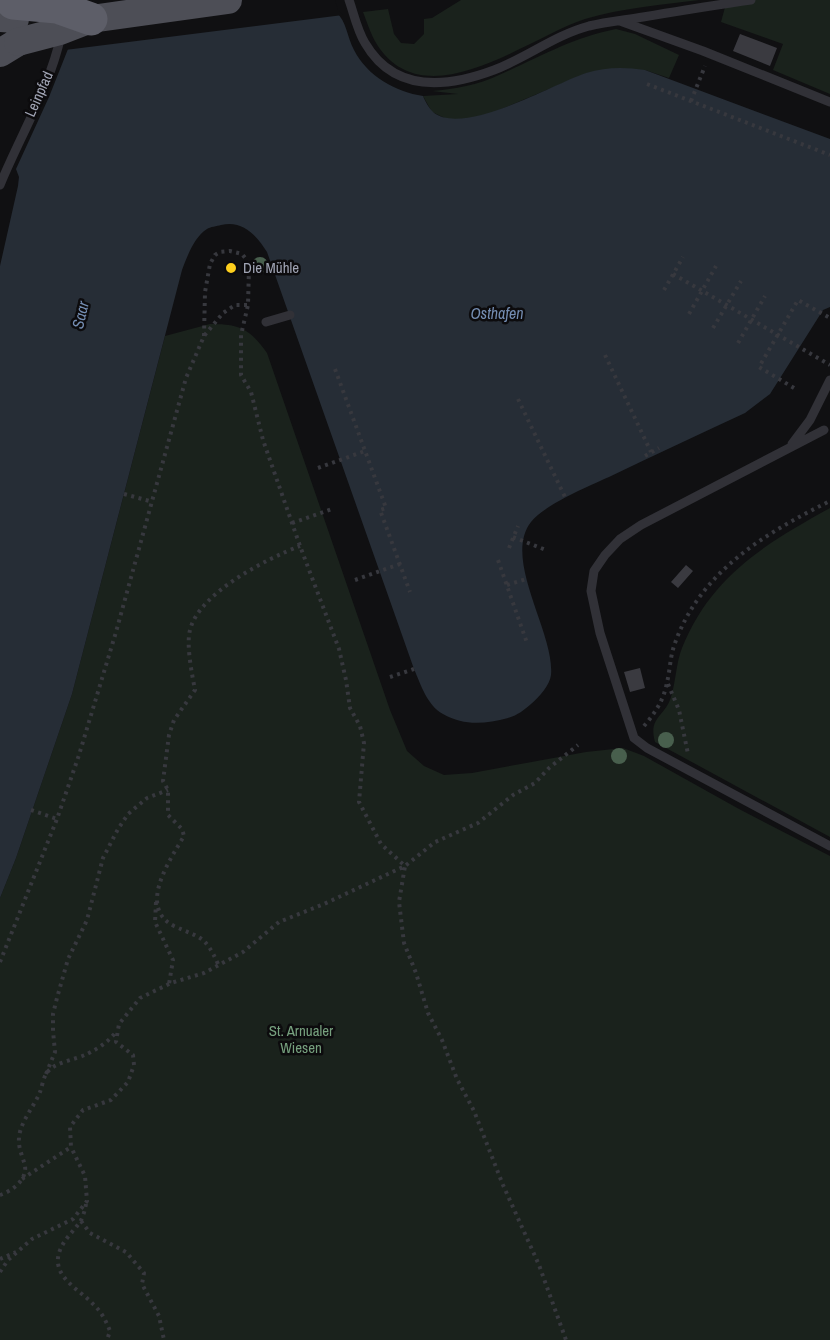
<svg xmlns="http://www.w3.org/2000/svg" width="830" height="1340" viewBox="0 0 830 1340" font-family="'Archivo Narrow',sans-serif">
  <rect width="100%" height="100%" fill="#101012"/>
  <path fill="#1a221c" d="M461 0H699C661 5 622 8 585 19 529 37 430 117 380 49 372 38 368 25 363 12L388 9 394 34 401 43 414 44 424 34V19L432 18Z
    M727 0H830V94L773 70 783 44 721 22Z
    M616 29 635 34 679 55 669 78 645 70 587 73 492 113 463 120 447 119 432 112 423 96 458 94 432 91C455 89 478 85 499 75 540 57 571 38 616 29Z
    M210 324C240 324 250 329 267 353L390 710 407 751 424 766 444 775 472 773 586 752 623 748 644 756 739 809 830 856V1340H0V898L16 858 72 694 165 336Z
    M830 508V837L655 742C648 717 665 717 671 697 676 681 676 663 682 648 711 576 765 544 830 508Z"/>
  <path fill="#262d36" d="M336 12C347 22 347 37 354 50 367 76 396 92 423 96 425 101 429 108 433 112 463 137 551 85 586 73 606 67 624 67 645 70L830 139V307L823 310 770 394 745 413C700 434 654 455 609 477 589 486 544 505 531 522 502 559 555 633 551 675 550 685 539 697 531 704 524 710 518 715 508 718 485 724 464 726 443 714 427 705 421 685 414 669L267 252C256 235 243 220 221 225 217 226 210 227 207 229 194 237 187 257 182 270L72 694 16 858 0 898V266L18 186 19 177 16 169 49 97 70 44Z"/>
  <path fill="#101012" d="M72 0H335L338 10 343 15 65 50Z"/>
  <path fill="#3a3a40" d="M740 34 777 48 770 66 733 51Z
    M686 565 693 571 678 588 671 582Z
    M640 668 645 688 630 692 624 672Z"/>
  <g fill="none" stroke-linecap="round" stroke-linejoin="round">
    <path stroke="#37383e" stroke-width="4" stroke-dasharray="3 4.5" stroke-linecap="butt" d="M647 84 830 155
      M691 101 705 66
      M673 274 830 365
      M664 290 683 257
      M689 314 716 266
      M713 328 741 281
      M204 336 205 292 210 264 215 255 220 252 230 251 242 254 246 259 249 268 248 305 241 335V375L251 392 263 440 300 546 339 649 346 680 350 708 360 726 364 743 359 802 381 844 405 866 399 902 404 943 416 973 428 1013 442 1040 457 1079 474 1111 503 1185 539 1265 566 1340
      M738 343 765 296
      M605 355 651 452
      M335 369 386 508 380 510 410 592
      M794 388 759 367 798 300 830 318
      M518 399 565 497
      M645 456 659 448
      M318 468 365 451
      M124 494 153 502
      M292 523 332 509
      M513 537 546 550
      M509 548 518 526
      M498 560 527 643
      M355 580 400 564
      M507 585 526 579
      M390 677 414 669
      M668 684 679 710 688 754
      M644 726C655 713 664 700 667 682 670 671 670 658 674 646 699 572 764 534 830 501
      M31 810 57 819
      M156 902 155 922 173 960 169 984
      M0 962 57 819 79 755 116 632 186 378 204 336 223 313 235 305H248
      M218 964C205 935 200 938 174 926 137 907 170 860 184 836L182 829 168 815V790L163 781 169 735 174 720 195 690C192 674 186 645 190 630 199 593 266 559 300 546
      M46 1074 55 1052 53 1031V1014L57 998 68 959 87 920 103 858 118 829 128 814 147 798 168 790
      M22 1179 71 1147 70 1127 83 1110 111 1100 128 1082 134 1065 133 1055 116 1042 119 1024 140 998 171 983 204 973 243 952 279 922 324 904 405 866 435 842 478 823 513 795 535 783 549 768 578 745
      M0 1195C12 1191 27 1180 25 1166 23 1157 18 1148 19 1138 20 1122 34 1107 40 1092 42 1087 43 1079 46 1074 53 1062 75 1060 87 1054 99 1048 108 1042 116 1032
      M86 1204C85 1210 83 1217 80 1222 73 1232 63 1240 59 1253 52 1277 79 1289 93 1304 101 1311 106 1321 110 1331L107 1340
      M81 1221 90 1233 126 1252 144 1273 142 1284 159 1316 164 1340
      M0 1259 16 1252
      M0 1272 8 1260 32 1239 73 1219 87 1201 85 1176 71 1147"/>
    <path stroke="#313137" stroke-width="9" d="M349 0C354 14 357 30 365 43 394 93 446 88 494 70 526 58 555 35 589 26 606 22 625 20 643 17 679 11 715 5 751 0
      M620 21 703 51 830 102
      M0 185C20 136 50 87 61 35
      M266 322 290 315
      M824 430 641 525 620 539 605 555 594 571 591 591 600 633 634 738 647 748 830 846
      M792 444 810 420 830 380"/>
    <path stroke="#4d4e56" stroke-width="28" d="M0 18 15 19
      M91 19 228 0
      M0 53 18 42"/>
    <path stroke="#4d4e56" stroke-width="28" d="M18 42 60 31 91 19"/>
    <path stroke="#5d5e68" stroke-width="33" d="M13 3 57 7 91 19"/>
  </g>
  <g fill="#485f4d">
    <circle cx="260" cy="265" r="8"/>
    <circle cx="666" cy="740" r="8"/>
    <circle cx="619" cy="756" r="8"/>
  </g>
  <circle fill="#fdcf1d" stroke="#0c0b0d" stroke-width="2" cx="231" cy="268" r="6"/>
  <g text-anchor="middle" stroke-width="5" stroke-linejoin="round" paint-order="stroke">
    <g font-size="15" fill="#a0a4b4" stroke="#0c0b0d">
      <text transform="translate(39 94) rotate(-66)" y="5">Leinpfad</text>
    </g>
    <g font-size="15" fill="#a0a4b4" stroke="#0c0b0d" text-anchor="start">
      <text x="243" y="273">Die Mühle</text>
    </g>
    <g font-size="15" fill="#76a07e" stroke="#0c0b0d">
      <text x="301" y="1036">St. Arnualer<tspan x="301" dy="17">Wiesen</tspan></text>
    </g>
    <g font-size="16" font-style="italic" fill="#748db2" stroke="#0c0b0d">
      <text x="497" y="319">Osthafen</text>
      <text transform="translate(80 315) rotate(-77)" y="6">Saar</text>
    </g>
  </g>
</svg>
